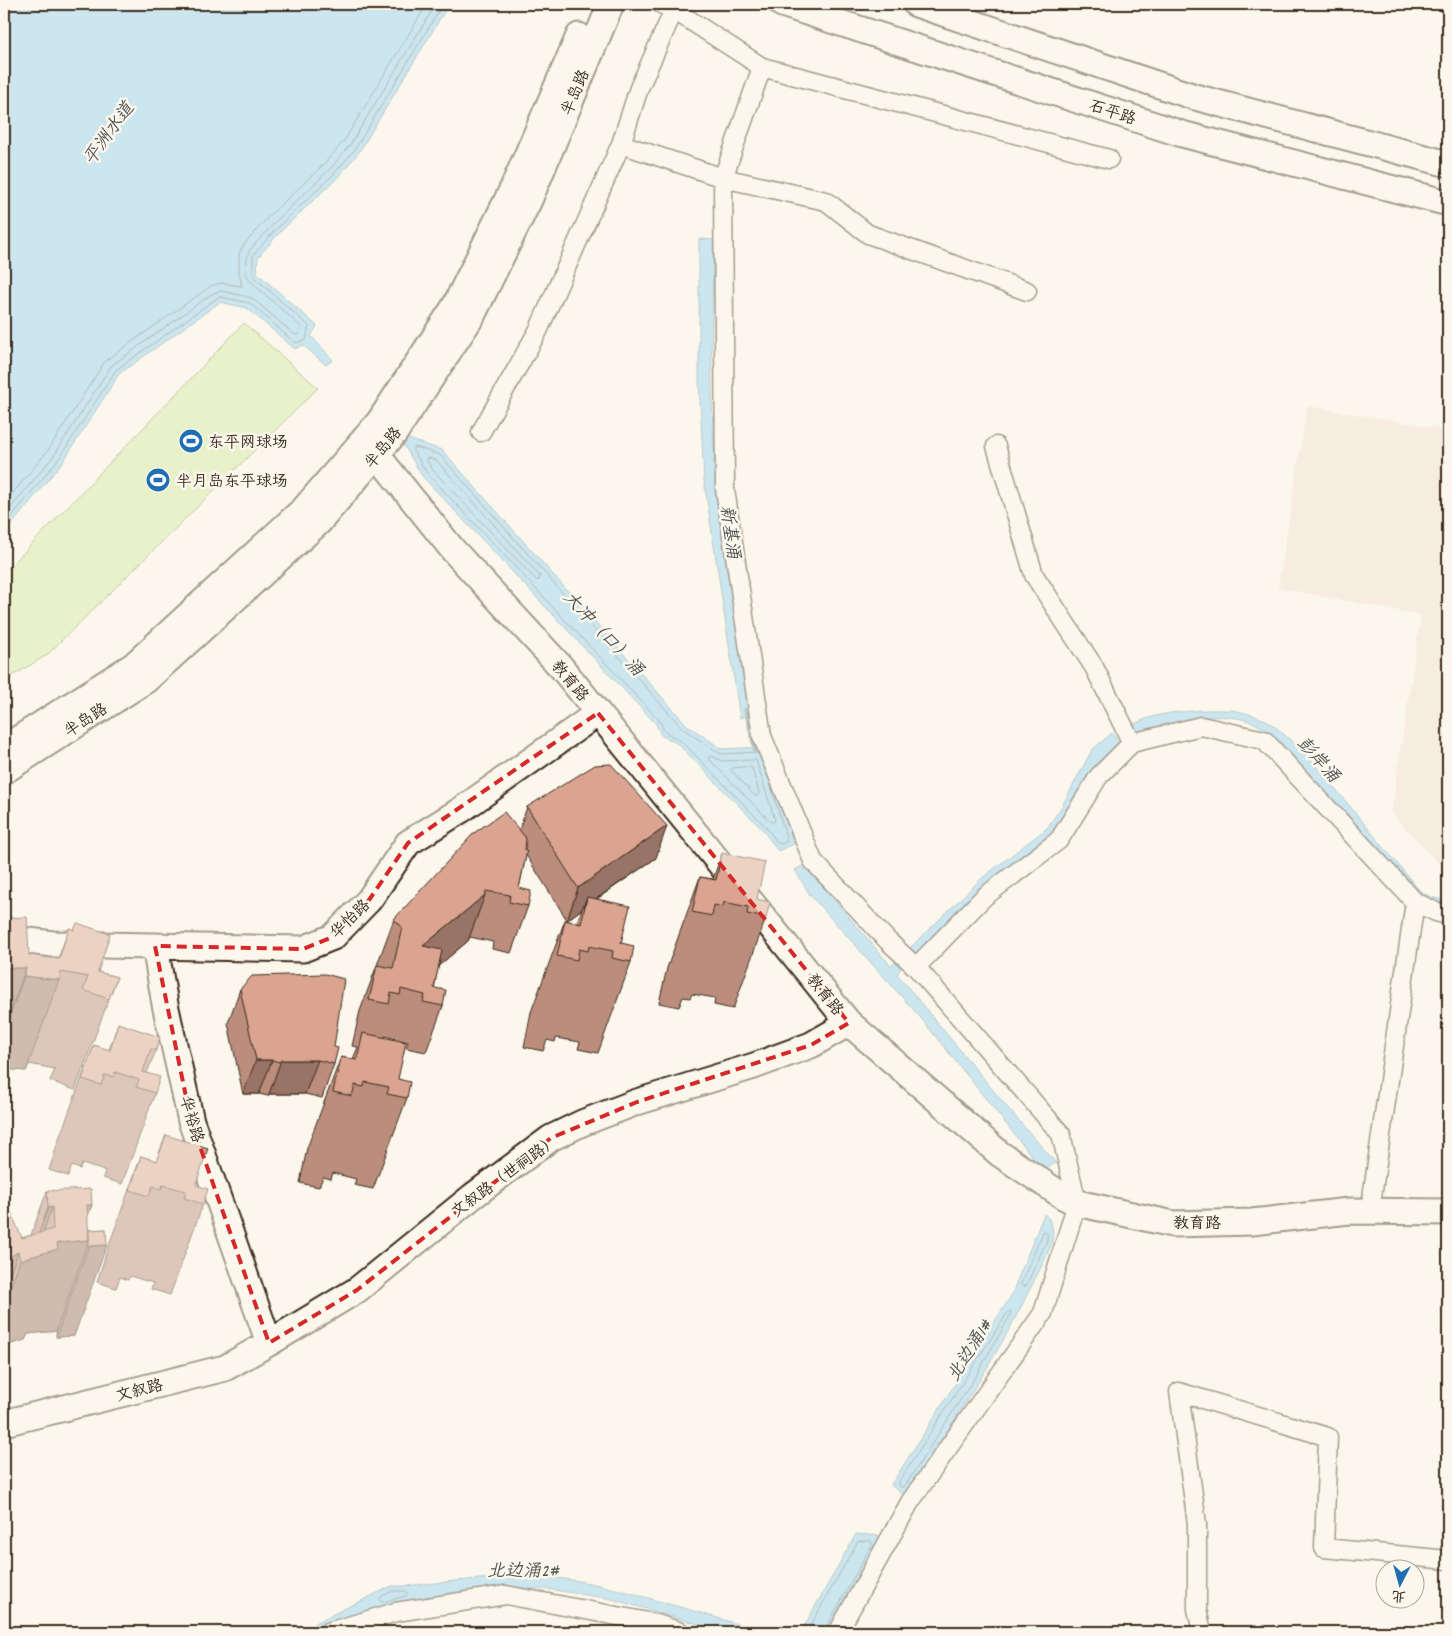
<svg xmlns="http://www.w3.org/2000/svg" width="1452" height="1636" viewBox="0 0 1452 1636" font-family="Dekko,'LXGW WenKai TC',sans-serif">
  <rect width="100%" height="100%" fill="#fbf7ec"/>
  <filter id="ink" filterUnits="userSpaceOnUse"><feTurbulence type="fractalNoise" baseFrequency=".02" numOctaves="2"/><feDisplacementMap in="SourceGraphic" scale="10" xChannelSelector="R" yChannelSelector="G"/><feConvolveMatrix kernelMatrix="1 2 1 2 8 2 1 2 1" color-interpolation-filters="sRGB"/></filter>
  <g filter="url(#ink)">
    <path fill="#f1ded0" d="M1307 406 1448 430V864L1438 863 1391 813 1421 615 1278 588Z"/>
    <path fill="#d1e99f" stroke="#868a5e" d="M244 323 318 388 47 655 4 681V573Z"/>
    <path fill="#91d1f2" stroke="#6f8e9d" d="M16 4H449L359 152 338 177 282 230 258 257 257 273 317 326 311 336 333 360 326 365 303 345 295 349 247 308 220 302 119 374 64 460 4 534V14Z
      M699 239 714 240C711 332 709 425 720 516 727 582 741 648 753 714L740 718 704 480 699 379Z
      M405 437 414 441 442 450 687 725 722 749 761 747 768 757 794 844 778 851 762 829 678 744 661 735 656 724 422 476 401 440Z
      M1206 710H1233L1249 714 1266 720 1278 729 1308 756 1420 891 1431 897 1448 901V909L1437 908 1402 882 1273 736C1267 732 1261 726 1254 723 1219 708 1169 722 1134 735L1131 726C1155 712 1180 712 1206 710Z
      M1112 733 1120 744 1101 760 1089 773 1074 806 1059 832 978 894 915 954 910 948 982 878 1047 828 1062 806 1092 750Z
      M804 865 891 966 895 962 901 968 897 974 1012 1113 1056 1163 1043 1170 920 1017 810 895 795 870Z
      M1044 1214C1052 1219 1054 1232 1052 1241 1049 1254 1037 1274 1031 1287 996 1360 949 1428 904 1496L891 1485 1011 1296Z
      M856 1534 882 1536 829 1632H801Z
      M539 1577C579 1578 617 1589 655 1600 691 1610 726 1620 761 1632H725L612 1599 547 1589H483L397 1602 334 1622 316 1632H300L323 1619 392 1586H403L478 1579Z"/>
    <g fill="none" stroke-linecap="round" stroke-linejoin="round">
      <path stroke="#5d6d73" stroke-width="1" d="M428 458 436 460 540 576 539 580H536L432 469 427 461Z
        M4 504 49 449 105 361 211 286 221 283 242 286 239 272V254L242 247 268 217 324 164 344 141 427 4
        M4 516 55 454 111 366 213 293 222 291 252 298 295 335H299L301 327 248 279 246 272 247 257 249 251 274 223 330 169 350 145 436 4
        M4 526 60 457 116 370 217 298 221 297 250 303 295 343 306 340 309 326 253 276V255L278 227 334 174 355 149 443 4
        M758 752 721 754 683 729 440 455 416 447 413 448V451L427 473 659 720 665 732 681 741 765 826 778 843 781 844 786 842 787 840 770 783
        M711 756 722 761 756 760 775 820 774 822H771L710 760 709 758Z
        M749 767 752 768 759 793 757 796H755L731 770 733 768Z
        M1044 1231 1047 1233V1240L1026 1286 1023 1287 1021 1284Z
        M1009 1311H1011V1314L977 1374 905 1486 901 1487 899 1485V1482Z
        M393 1591H406L407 1594 406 1596 383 1602 380 1601 381 1597Z
        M807 1632 858 1541H871L872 1544 826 1628 825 1632"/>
      <path stroke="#6f8e9d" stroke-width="5" d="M746 710 756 752"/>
      <defs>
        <path id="street" d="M661 4 674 10 762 67 1109 159
          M762 67 723 178 725 489 762 736 813 861 888 941 916 967 1061 1134 1077 1203 1043 1313 910 1502 838 1632
          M621 144 723 178 826 201 868 234 1027 291
          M481 432 538 331 621 144 639 88 674 10
          M996 446 1034 575 1094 667 1132 743
          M916 967 984 897 1059 840 1099 776 1132 743 1201 726 1264 740 1415 902 1436 912 1448 915
          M1370 1211 1415 902
          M328 1632 396 1612 506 1595 654 1623 681 1632
          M1202 1632 1197 1609V1524L1179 1392 1328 1437 1324 1548 1448 1560"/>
        <path id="secondary" d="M782 4 1182 134 1448 203
          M916 4 1195 97 1448 164
          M377 455 453 550 561 667 849 1023 1000 1154 1063 1196 1077 1203 1173 1224 1252 1222 1349 1211 1448 1212
          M4 748 134 665 305 508 379 422 455 306 512 190 579 36
          M4 771 146 680 319 522 394 434 472 316 530 198 611 4
          M4 938 53 944 303 949 333 937 369 900 408 843 461 810 598 713
          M155 946 165 1004 191 1121 269 1343
          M4 1423 225 1368 269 1343 357 1290 473 1196 551 1138 582 1123 637 1102 754 1066 811 1045 849 1023"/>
      </defs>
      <use href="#street" stroke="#3b2a1e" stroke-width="21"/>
      <use href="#secondary" stroke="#3b2a1e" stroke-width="29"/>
      <use href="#street" stroke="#fbf7ec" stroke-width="18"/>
      <use href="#secondary" stroke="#fbf7ec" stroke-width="25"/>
    </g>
    <path fill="#bb8d7c" stroke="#3b2a1e" d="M527 807 656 858 597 899 621 943 631 962 598 1053 578 1049 580 1042 556 1038 555 1042 547 1040 543 1051 524 1047 531 1012 565 920 577 923 582 909 567 920 526 855 519 888 528 906 511 953 492 949 493 942 470 937 468 941 438 966 434 988 443 1006 426 1052 406 1048 408 1042 385 1036 384 1038 398 1079 407 1098 373 1189 354 1185 356 1179 333 1173 331 1179 323 1177 319 1187 300 1183 307 1148 341 1057 353 1059 358 1047 352 1046 360 1011 394 919 519 830Z
      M722 853 757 899 766 918 733 1009 714 1005 715 998 692 994 690 998 683 997 679 1007 659 1003 667 968 700 877 713 879Z
      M4 918 29 955 58 959 69 928 74 930 98 972 117 977 75 1090 50 1081 55 1069 29 1064 26 1071 4 1069Z
      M240 989 334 1047V1064L322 1098 305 1094H269L268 1096 259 1094H243L228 1023Z
      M118 1023 156 1050 147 1073 155 1093 122 1184 103 1178 105 1171 82 1164 80 1169 72 1166 68 1176 49 1170 60 1136 94 1045 109 1050Z
      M166 1135 196 1185 203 1204 170 1295 151 1289 153 1283 130 1276 128 1280 120 1277 116 1288 97 1282 108 1248 141 1156 156 1161Z
      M47 1191 92 1205 87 1217 88 1232 89 1230 106 1229 74 1336 56 1337V1330V1331L28 1334 25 1340 4 1346V1208L22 1238 31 1235Z"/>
    <path fill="#997365" stroke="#3b2a1e" d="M667 826 656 858 584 907 587 897 582 909 567 920 578 888Z
      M485 895 468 941 409 991 423 946Z
      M4 968H26L4 1028Z
      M24 976 59 980 26 1071 4 1069V1033Z
      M256 1060H272L259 1094H243Z
      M281 1060H318L305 1094H269Z
      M87 1205H92L79 1241 89 1240 56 1331 28 1334 25 1340 4 1346V1306L20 1260 30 1257 48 1208 52 1207 35 1256 57 1243Z
      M107 1245 74 1336 56 1337 89 1246Z
      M18 1252 4 1291V1260Z"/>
    <path fill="#daa490" stroke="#3b2a1e" d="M611 764 667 826 578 888 527 807 595 765Z
      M504 812 526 838 525 850 527 851 519 888 531 891 528 906 509 902 510 895 486 891 485 895 423 946 442 950 434 988 446 990 443 1006 423 1002 425 995 401 989 400 995 391 993 389 1004 369 1000 377 965 393 968 402 927 394 919 474 833Z
      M722 853 765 862 757 899 770 902 766 918 747 914 748 907 724 902 723 907 714 905 712 916 692 912 700 877 716 880Z
      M587 897 630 906 621 943 634 946 631 962 612 958 613 951 589 946 588 951 579 949 577 960 557 956 565 920 581 924Z
      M27 917 29 955 59 959 69 928 74 930 77 923 110 934 98 972 117 977 109 999 83 990 88 977 61 972 59 980 24 976 26 968H4V918Z
      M325 974 344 979 334 1047 338 1048 334 1064 318 1060H281L280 1062 272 1060H256L240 989 252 976Z
      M118 1023 160 1037 156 1050 151 1049 143 1072 160 1077 155 1093 136 1087 139 1080 115 1072 114 1077 105 1075 101 1085 82 1079 94 1045 110 1050Z
      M363 1033 406 1042 398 1079 410 1082 407 1098 387 1094 389 1087 365 1082 364 1087 355 1085 352 1096 333 1092 341 1057 357 1060Z
      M166 1135 208 1148 196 1185 208 1189 203 1204 184 1198 186 1191 163 1185 161 1189 153 1186 149 1196 130 1190 141 1156 157 1161Z
      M91 1189 92 1205H87L89 1240 57 1243 58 1249 20 1260 18 1252 4 1260V1208L8 1206 22 1238 53 1229 52 1207 48 1208 47 1191Z
      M106 1229 107 1245 89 1246V1230Z"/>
  </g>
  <path d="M0 0H1452V1636H0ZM598 713 849 1023 811 1045 637 1102 551 1138 357 1290 269 1343 191 1121 155 946 303 949 333 937 369 900 408 843Z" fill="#fbf7ec" fill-opacity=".55" fill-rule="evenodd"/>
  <path fill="none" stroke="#d62828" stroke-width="4" stroke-dasharray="10 6" stroke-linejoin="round" d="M598 713 849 1023 811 1045 637 1102 551 1138 357 1290 269 1343 191 1121 155 946 303 949 333 937 369 900 408 843Z"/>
  <defs>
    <symbol id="stadium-disc" viewBox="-11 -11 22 22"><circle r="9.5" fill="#1f6fb2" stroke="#fbf7ec"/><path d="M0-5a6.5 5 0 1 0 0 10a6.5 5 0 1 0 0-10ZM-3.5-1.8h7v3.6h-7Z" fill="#fff"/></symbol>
  </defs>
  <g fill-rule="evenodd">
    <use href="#stadium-disc" x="177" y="427" width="28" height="28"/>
    <use href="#stadium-disc" x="144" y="466" width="28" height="28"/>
  </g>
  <g text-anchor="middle" stroke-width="5" stroke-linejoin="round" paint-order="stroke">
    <g font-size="16" fill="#3b2a1e" stroke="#fbf7ec">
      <text transform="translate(574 92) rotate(-67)" y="6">半岛路</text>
      <text transform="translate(1113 111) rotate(18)" y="6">石平路</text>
      <text transform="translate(382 447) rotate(-51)" y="6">半岛路</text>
      <text transform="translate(571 680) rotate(50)" y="6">教育路</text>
      <text transform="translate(85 719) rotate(-33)" y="6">半岛路</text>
      <text transform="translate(349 918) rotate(-44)" y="6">华怡路</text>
      <text transform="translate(826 994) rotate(51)" y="6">教育路</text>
      <text transform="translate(193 1119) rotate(74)" y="6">华裕路</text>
      <text transform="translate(504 1175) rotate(-36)" y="6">文叙路（世祠路）</text>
      <text x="1197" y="1228">教育路</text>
      <text transform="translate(139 1389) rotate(-14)" y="6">文叙路</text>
    </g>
    <g font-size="16" fill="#3b2a1e" stroke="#fbf7ec" text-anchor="start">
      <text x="208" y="447">东平网球场</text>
      <text x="176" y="486">半月岛东平球场</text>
    </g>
    <g font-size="18" font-style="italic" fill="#505453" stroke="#fbf7ec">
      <text transform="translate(108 133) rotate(-54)" y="6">平洲水道</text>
      <text transform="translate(731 532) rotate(82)" y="6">新基涌</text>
      <text transform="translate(604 633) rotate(47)" y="6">大冲（口）涌</text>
      <text transform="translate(1319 759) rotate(48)" y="6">彭岸涌</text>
      <text transform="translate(969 1350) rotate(-58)" y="6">北边涌1#</text>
      <text x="523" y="1576">北边涌2#</text>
    </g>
  </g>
  <rect width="1452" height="1636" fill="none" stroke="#fbf7ec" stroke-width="20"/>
  <rect x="10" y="10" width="1432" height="1616" fill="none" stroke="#3b2a1e" stroke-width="2" filter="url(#ink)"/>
  <g transform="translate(1400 1584) rotate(186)"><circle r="24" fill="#fbf7ec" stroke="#aea59a"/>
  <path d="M0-4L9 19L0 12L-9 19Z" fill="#1f6fb2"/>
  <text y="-8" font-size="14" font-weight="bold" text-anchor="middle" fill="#3b2a1e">北</text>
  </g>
</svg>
